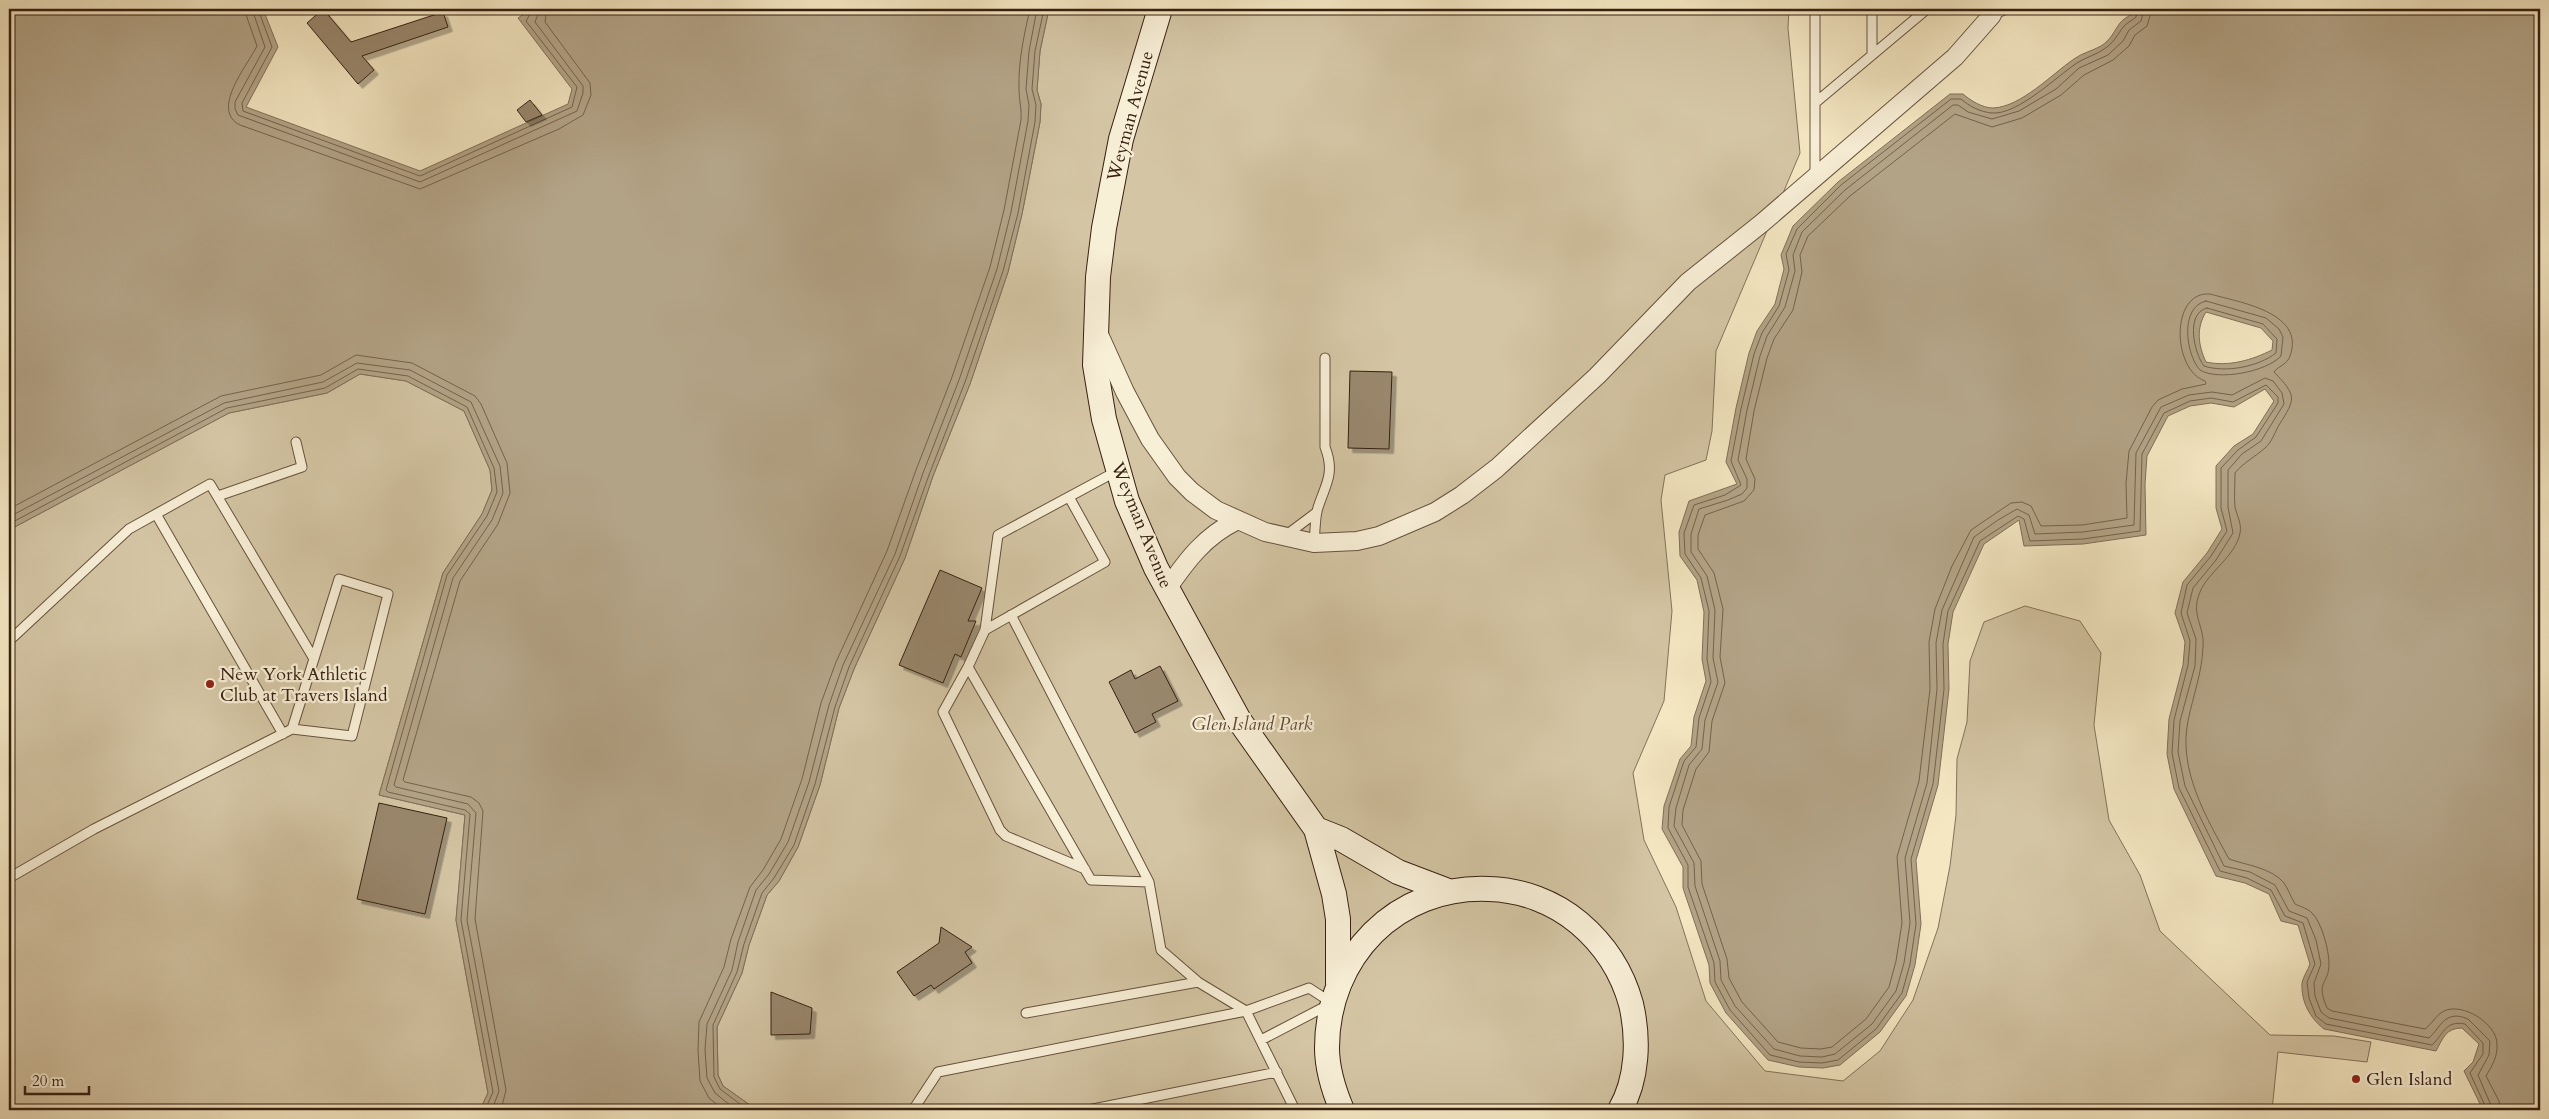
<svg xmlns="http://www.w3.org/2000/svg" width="2549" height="1119" viewBox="0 0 2549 1119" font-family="Cardo,serif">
  <defs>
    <filter id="shadow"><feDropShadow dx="4.5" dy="4.5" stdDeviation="0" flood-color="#0004"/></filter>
  </defs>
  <rect width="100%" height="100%" fill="#f4e7c2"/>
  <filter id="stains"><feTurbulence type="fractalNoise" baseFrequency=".004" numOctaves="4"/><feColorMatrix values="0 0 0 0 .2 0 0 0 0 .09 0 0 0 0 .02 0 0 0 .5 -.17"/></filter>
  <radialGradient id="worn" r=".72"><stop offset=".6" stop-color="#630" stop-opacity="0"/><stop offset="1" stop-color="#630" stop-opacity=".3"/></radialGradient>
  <path fill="#d4c5a4" stroke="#85725a" d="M1049 9H1789L1788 28 1800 153 1716 351 1712 431 1706 460 1665 475 1661 500 1672 611 1664 701 1633 773 1644 840 1676 907 1706 1001 1765 1071 1843 1081 1880 1051 1913 1000 1938 928 1950 866 1956 815 1957 759 1967 722 1970 661 1984 622 2025 606 2080 621 2101 653 2094 725 2109 820 2140 875 2160 931 2270 1035 2334 1036 2371 1042 2367 1062 2278 1052 2272 1110H757L723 1086 718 1075 717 1027 742 973 749 945 767 895 779 881 798 847 820 785 839 708 854 669 905 558 933 476 970 384 1008 272 1022 214 1040 122 1041 104 1037 90 1040 51Z
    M360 374 406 381 464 411 490 470 492 490 482 514 443 573 379 795 465 815 456 920 488 1093 480 1110H9V530L229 413 327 393Z"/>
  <path fill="#b3a386" stroke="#816f57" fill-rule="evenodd" d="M9 9H263L278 47 246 107 420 171 568 104 572 89 518 18 531 9H1049L1040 51 1037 90 1041 104 1040 122 1022 214 1008 272 970 384 933 476 905 558 854 669 839 708 820 785 798 847 779 881 767 895 749 945 742 973 717 1027 718 1075 723 1086 757 1110H480L488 1093 456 920 465 815 379 795 443 573 482 514 492 490 490 470 464 411 406 381 360 374 327 393 229 413 9 530Z
    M2133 9H2540V1110H2483L2464 1071 2473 1062 2479 1044 2462 1028C2446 1028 2443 1038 2436 1051L2324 1029C2310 1018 2301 1002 2302 983 2303 977 2308 970 2310 964L2298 925 2281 921 2269 894 2245 883 2216 876 2174 789 2167 754 2169 719 2183 665 2185 642 2175 613 2183 582 2207 553 2222 529 2216 508V466L2234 446 2253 434 2274 401 2265 389 2234 407 2211 403 2190 406 2168 416 2147 456 2145 484 2146 535 2083 544 2024 546 2019 520 1984 544 1953 612 1948 644 1949 689 1938 785 1916 860 1921 924 1915 965 1906 996 1880 1032 1840 1065 1823 1068 1799 1067 1768 1060 1726 1013 1710 983 1709 965 1683 888V867L1662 829 1664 806 1680 759 1691 746 1694 717 1706 681 1702 659 1704 612 1697 580 1680 556 1679 532 1689 501 1737 484 1726 462 1736 408 1749 353 1757 331 1775 304 1784 269 1781 255 1793 226 1838 182 1950 94H1963C1970 100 1982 108 1993 108 2021 107 2052 74 2074 59 2082 53 2092 51 2101 46 2111 40 2114 31 2120 23 2123 19 2129 16 2132 14ZM2206 312 2261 328 2273 341 2272 350C2252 360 2229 367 2206 362 2198 345 2196 328 2206 312Z"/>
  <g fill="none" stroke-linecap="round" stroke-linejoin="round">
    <path stroke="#74624c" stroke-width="1" d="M244 9 257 46C247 66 210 110 240 125L420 189 559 129 583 115 591 95 590 83 545 22 547 9
      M252 9 265 47 235 102V109L238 115 420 182 577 111 583 93V86L535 22 540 9
      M258 9 272 47 242 103 243 111 420 176 572 107 577 87 526 21 533 9
      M2138 9 2136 17C2133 20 2127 23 2124 26 2117 35 2114 43 2104 49 2096 55 2086 57 2077 63 2057 76 2018 115 1992 113 1980 112 1969 106 1961 99H1951L1841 185 1797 229 1786 254 1789 270 1779 306 1762 333 1754 354 1741 409 1731 461 1741 485 1725 495 1694 505 1684 533 1685 554 1701 578 1709 611 1707 659 1711 682 1699 718 1696 747 1684 761 1669 807 1668 828 1688 865V887L1714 963 1715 982 1730 1010 1770 1055 1799 1062 1822 1063 1838 1060 1876 1029 1902 993 1910 964 1916 924 1911 859 1933 784 1944 689 1943 644 1948 611 1980 541 2018 516 2024 519 2030 541 2083 539 2140 531 2142 454 2164 413 2190 401 2211 398 2233 402 2266 385 2278 397V403L2256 437 2238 450 2221 468V508L2227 531 2211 556 2187 585 2181 613 2190 641 2188 665 2174 720 2172 753 2179 788 2220 871 2247 878 2271 890 2285 916 2303 923 2315 964 2307 982 2309 998 2316 1016 2326 1024 2432 1045C2444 1034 2445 1020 2465 1024L2483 1043V1054L2470 1073 2487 1110
      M2144 9 2141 21 2129 30 2123 41 2108 55 2079 68 2056 89 2019 111 1992 119 1968 112 1958 105H1953L1845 190 1802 232 1793 255 1795 271 1785 307 1767 336 1760 356 1747 410 1738 460 1747 479V488L1742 494 1728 500 1699 509 1691 534V552L1707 576 1715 610 1713 658 1718 682 1705 720 1702 749 1689 765 1676 808 1674 826 1694 863 1695 886 1720 961 1721 980 1735 1006 1774 1049 1800 1056 1822 1057 1835 1054 1872 1024 1896 991 1904 963 1910 923 1905 858 1927 783 1937 689 1936 643 1942 610 1974 537 1998 520 2017 509 2029 515 2035 534 2083 532 2134 525 2136 453 2161 407 2189 395 2212 392 2232 395 2265 378 2273 381 2282 393 2284 404 2261 441 2242 454 2228 470V507L2233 533 2216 560 2193 588 2187 613 2196 639 2195 666 2180 721 2178 752 2185 786 2224 866 2250 872 2275 885 2289 911 2307 918 2316 940 2321 964 2314 983 2315 996 2321 1012 2329 1018 2429 1038C2441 1027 2445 1009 2468 1019L2490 1041 2489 1055 2478 1075 2493 1110
      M2152 9 2147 26 2135 35 2129 46 2113 60 2084 75 2061 95 2022 118 1992 127 1955 114 1850 196 1808 236 1800 255 1802 272 1793 310 1774 339 1767 358 1754 411 1746 459 1755 479 1754 490 1744 501 1705 515 1698 535V549L1714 573 1723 609 1720 657 1725 683 1712 721 1709 752 1696 769 1683 810 1682 825 1701 861 1702 884 1727 959 1729 978 1742 1002 1778 1042 1801 1048 1821 1049 1832 1047 1866 1019 1889 987 1896 961 1902 923 1897 857 1919 781 1930 689 1929 642 1935 609 1952 566 1971 530 2011 503 2022 502 2031 506 2041 526 2082 525 2127 518 2126 483 2129 451 2152 407 2158 400 2182 389 2206 384 2205 381C2172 370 2170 291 2210 294 2238 302 2306 312 2290 356 2287 365 2278 366 2274 372 2297 396 2296 398 2279 425 2275 432 2272 442 2265 448 2255 457 2244 462 2235 473 2235 484 2234 497 2235 507 2237 516 2242 524 2240 533 2236 556 2208 572 2200 592 2190 615 2205 626 2203 647 2202 673 2193 696 2188 721 2178 770 2206 817 2229 859 2246 865 2272 868 2284 883 2288 889 2291 897 2295 904 2301 907 2307 908 2312 913 2322 923 2329 950 2329 964 2329 985 2315 980 2327 1008L2332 1011 2425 1029C2432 1024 2435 1016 2444 1011 2463 1002 2497 1024 2497 1044 2498 1056 2492 1066 2486 1076L2499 1101 2500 1110
      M2206 301 2266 318 2279 329 2283 337 2281 356C2266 372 2218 381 2200 370 2186 355 2179 307 2206 301Z
      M2207 308 2263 324 2277 339 2276 353C2258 367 2225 373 2204 366 2194 353 2185 313 2207 308Z
      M9 509 221 396 321 375 356 355 412 363 475 396 481 404 507 463 510 493 498 524 460 581 403 780 405 782 471 797 479 803 483 811 475 919 506 1090 501 1110
      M9 517 224 403 323 382 357 363 410 370 471 402 500 466 503 493 492 520 453 578 394 785 396 787 468 804 476 813 467 920 499 1091 492 1110
      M9 524 227 408 325 388 358 369 408 376 467 407 494 468 497 492 487 516 447 575 386 790 388 792 465 810 470 814 461 920 493 1092 485 1110
      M724 1110 709 1098 700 1081 698 1050 699 1022 724 967 731 939 750 887 763 870 781 839 802 779 821 703 836 662 887 551 916 470 952 377 990 267 1004 210 1021 120C1022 110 1019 100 1019 90 1018 62 1024 35 1030 9
      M736 1110 715 1093 707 1078 705 1050 707 1024 732 970 738 942 756 890 769 874 788 842 809 782 829 705 843 665 895 554 923 473 959 380 997 269 1011 212 1028 121 1029 105 1026 89 1029 51 1037 9
      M748 1110 720 1089 714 1077 713 1025 737 972 744 944 762 893 774 878 794 845 815 784 835 707 849 667 900 556 929 475 965 382 1003 271 1018 213 1035 122 1036 105 1032 89 1035 51 1044 9"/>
  </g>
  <path fill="#99876d" stroke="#362011" filter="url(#shadow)" d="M323 9 351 42 443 12 448 27 362 56 374 70 358 84 307 23Z
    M530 100 542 115 526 122 517 110Z
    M1350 371 1392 372 1389 449 1348 448Z
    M940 570 982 588 968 621H976L961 657 955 654 943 683 899 665Z
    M1160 666 1178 701 1152 714 1156 722 1135 733 1109 682 1131 670 1135 679Z
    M379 803 447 818 425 914 357 899Z
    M941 927 972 947 965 952 972 963 934 989 931 985 914 996 897 972 939 943Z
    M771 992 812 1008 810 1034 771 1035Z"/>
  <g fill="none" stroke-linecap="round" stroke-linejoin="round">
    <defs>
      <path id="lane" d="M1815 9V177
        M1992 15 2007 9
        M1872 55V9
        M1815 103 1927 9
        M1117 471 998 535 985 630 968 667 1091 880 1149 882 1161 950 1198 982 1246 1011 1295 1110
        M218 496 302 467 296 442
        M156 514 283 734
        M1285 536 1317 512
        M1314 543C1315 533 1315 521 1317 511 1324 486 1336 475 1325 447V358
        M1011 615 1149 882
        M985 630 1105 562 1069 497
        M9 641 129 529 210 484 314 659
        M968 667 943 712 1000 830 1006 836 1085 869
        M9 878 94 829 292 729 352 736 388 594 339 579 292 729
        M1026 1013 1198 982
        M913 1110 938 1072 1246 1011 1309 988 1332 1003 1261 1040
        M1088 1110 1277 1072"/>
      <path id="street" d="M1097 330 1125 392 1150 439 1177 477 1192 492 1216 510 1265 532 1314 543 1357 541 1379 536 1435 512 1462 495 1497 468 1597 376 1688 282 1762 223 1955 57 1992 15
        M1167 589C1187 560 1205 536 1236 521"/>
      <path id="secondary" d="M1160 9 1121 139 1104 228 1098 277 1095 365 1104 419 1127 501 1156 568 1239 720 1316 829 1334 894 1338 919V983
        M1316 829 1341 839 1398 872 1448 891
        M1342 1110C1334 1091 1327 1070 1327 1048 1327 957 1396 885 1489 889 1522 890 1554 902 1579 923 1605 945 1622 971 1631 1004 1639 1038 1638 1079 1620 1110"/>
    </defs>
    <use href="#lane" stroke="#66523d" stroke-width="11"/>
    <use href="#street" stroke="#66523d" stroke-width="20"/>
    <use href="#secondary" stroke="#362011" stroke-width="26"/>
    <use href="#lane" stroke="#f8efd7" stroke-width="9"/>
    <use href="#street" stroke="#f8efd7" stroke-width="18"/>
    <use href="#secondary" stroke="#f8efd7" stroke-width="24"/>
  </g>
  <g fill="#8f2418" stroke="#f8efd7" stroke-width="2">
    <circle cx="210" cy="684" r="5"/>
    <circle cx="2356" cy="1079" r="5"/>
  </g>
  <g text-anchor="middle" stroke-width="4.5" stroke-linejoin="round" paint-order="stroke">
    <g font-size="18" fill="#362011" stroke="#f8efd7">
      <text transform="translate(1130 116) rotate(-75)" y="6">Weyman Avenue</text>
      <text transform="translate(1142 525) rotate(68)" y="6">Weyman Avenue</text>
    </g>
    <g font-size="18" fill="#362011" stroke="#f8efd7" text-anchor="start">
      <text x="220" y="680">New York Athletic<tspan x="220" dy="21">Club at Travers Island</tspan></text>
      <text x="2366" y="1085">Glen Island</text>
    </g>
    <g font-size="18" font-style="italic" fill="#5e4936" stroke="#f8efd7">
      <text x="1252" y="730">Glen Island Park</text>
    </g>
  </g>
  <rect width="2549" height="1119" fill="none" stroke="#f4e7c2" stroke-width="30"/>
  <rect x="10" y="10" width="2529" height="1099" fill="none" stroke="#362011" stroke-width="2.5"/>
  <rect x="15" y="15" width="2519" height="1089" fill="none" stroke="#362011"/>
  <path d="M25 1086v8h64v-8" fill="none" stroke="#362011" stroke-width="2.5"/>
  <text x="32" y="1086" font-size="15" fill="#362011" stroke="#f8efd7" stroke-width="4" paint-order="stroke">20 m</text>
  <rect width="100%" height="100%" filter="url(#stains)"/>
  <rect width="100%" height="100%" fill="url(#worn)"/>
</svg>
